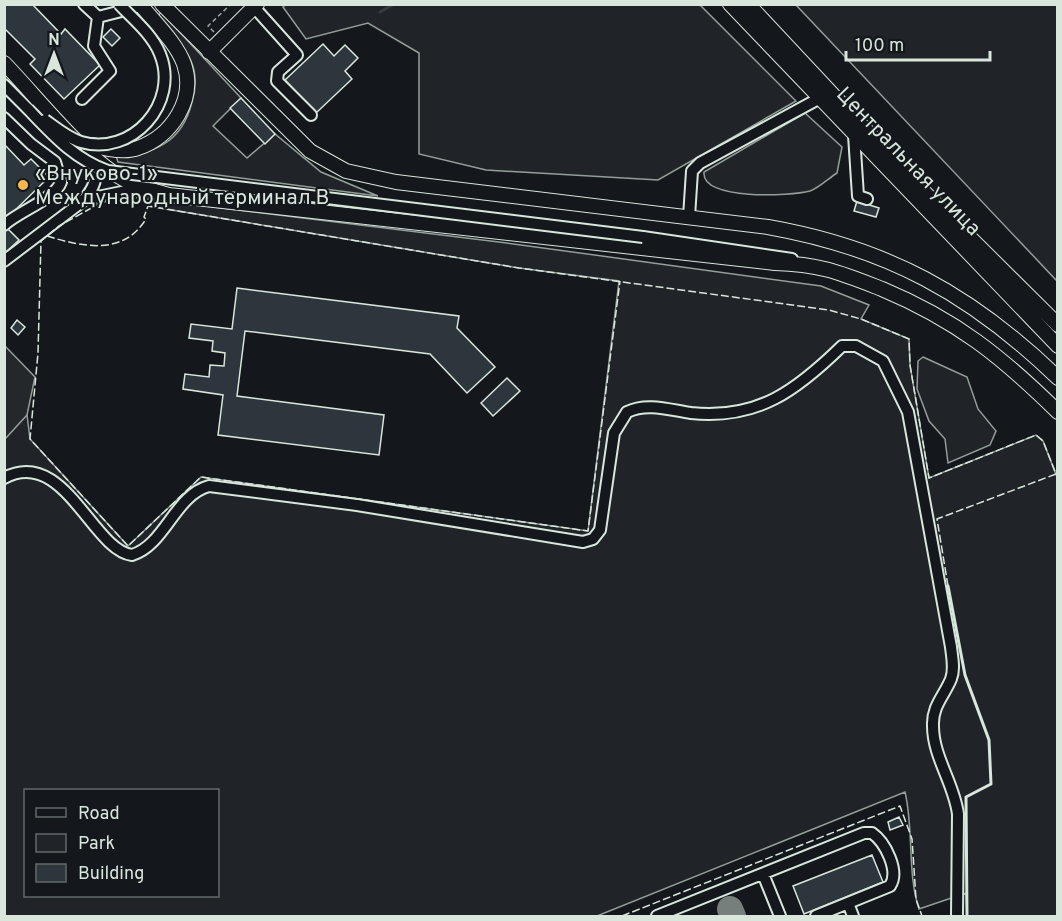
<svg xmlns="http://www.w3.org/2000/svg" width="1062" height="921" viewBox="0 0 1062 921" font-family="Overpass,sans-serif">
  <rect width="100%" height="100%" fill="#14181c"/>
  <path fill="#202428" stroke="#939e99" stroke-width="1.5" fill-rule="evenodd" d="M286 4 700 5 796 101 658 180 486 170 419 154V53L368 23 306 39 283 7Z
    M796 5H1057V281Z
    M161 12 241 98 213 126 247 158 275 134 321 172 378 196 118 162 116 156C154 154 182 143 192 102 196 89 197 75 191 61 184 45 169 30 158 16Z
    M805 113 842 147 837 173C829 178 819 188 810 191 791 196 701 201 704 172Z
    M148 199 507 243 821 286 869 305 861 319 909 339 910 365 929 478 1036 435 1043 441 1057 477V916H967L966 893 919 909C907 874 914 829 905 792L597 916H5L4 439 27 415 30 439 128 546 201 477 588 531 619 281 519 268 148 206ZM26 790H218V896H26Z
    M923 357 967 377 978 409 996 431 990 445 948 463 945 439 929 421 917 389 918 361Z"/>
  <path fill="#24282b" stroke="#939e99" stroke-width="1.5" d="M5 346 35 377 27 415 5 439Z"/>
  <g fill="none" stroke-linecap="round" stroke-linejoin="round">
    <path stroke="#363b3e" stroke-width="3" d="M380 12 394 4"/>
    <path stroke="#767f7c" stroke-width="26" d="M730 909 733 916"/>
  </g>
  <path fill="#2c363c" stroke="#d8e6dc" stroke-width="1.5" d="M4 4H32L61 34 65 29 100 65 64 99 30 64 35 59 4 28Z
    M111 29 120 38 112 46 103 37Z
    M323 44 334 56 345 45 358 58 345 71 352 79 316 113 285 80Z
    M241 98 275 134 265 144 230 108Z
    M4 144 24 165 31 159 49 177 4 221Z
    M857 201 879 208 876 217 854 211Z
    M7 228 19 240 4 254V231Z
    M237 288 459 316 457 328 495 367 467 393 430 354 245 331 237 396 384 415 379 455 218 435 223 395 183 389 185 374 209 377 210 365 224 366 225 353 212 351 213 341 189 338 191 324 232 329Z
    M17 320 25 327 18 335 11 328Z
    M507 378 520 391 493 416 481 403Z
    M899 817 903 825 890 830 888 822Z
    M872 855 883 882 804 914 793 886Z"/>
  <g fill="none" stroke-linecap="round" stroke-linejoin="round">
    <defs>
      <path id="minor" d="M254 7 297 55 278 72 277 81 311 115
        M98 17 141 6
        M4 85 28 109
        M82 99 110 71 94 46 98 17 84 4
        M4 118 31 144 55 162 61 182C55 199 19 211 4 225
        M854 135 858 196 867 199
        M83 200 141 188
        M689 217 692 171 700 163 820 98
        M643 237 792 259
        M4 261 83 201C95 187 98 178 94 160
        M4 478C64 446 92 550 132 555 165 545 175 495 209 486L357 505 583 542 593 539 600 530 614 433 627 412C647 402 670 410 691 413 758 420 797 390 842 346H856L883 361 908 412 951 647C952 657 955 669 951 679 944 696 932 706 933 726 933 757 954 783 958 814L957 916
        M763 874 780 916
        M848 903 853 916
        M657 916 864 833H872C885 842 900 871 890 886L816 916"/>
      <path id="major" d="M162 4 310 151 346 171 396 182 768 227C887 248 971 294 1058 378
        M730 4 1058 346
        M748 4 920 188 1058 325
        M209 52 257 4
        M4 63C39 99 86 161 129 182 141 188 156 191 169 195L775 263C820 264 841 273 882 289 956 320 1001 356 1058 412
        M92 145C106 149 125 153 138 148 172 136 196 99 184 64 176 42 154 22 140 4"/>
    </defs>
    <use href="#minor" stroke="#d8e6dc" stroke-width="14"/>
    <use href="#major" stroke="#d8e6dc" stroke-width="16"/>
    <path stroke="#9da8a2" stroke-width="1.5" stroke-dasharray="4.5 3" stroke-linecap="butt" d="M214 32 208 26 231 4"/>
    <use href="#minor" stroke="#14181c" stroke-width="10"/>
    <use href="#major" stroke="#14181c" stroke-width="14"/>
    <defs>
      <path id="minor-bridge" d="M28 109C52 134 74 159 108 171L643 237
        M45 120C56 128 68 138 81 142 132 157 180 103 160 54 152 34 133 19 119 4"/>
    </defs>
    <use href="#minor-bridge" stroke="#d8e6dc" stroke-width="14" stroke-linecap="butt"/>
    <use href="#minor-bridge" stroke="#14181c" stroke-width="10"/>
    <path stroke="#d8e6dc" stroke-width="1.5" stroke-dasharray="8 3" stroke-linecap="butt" d="M144 198 113 196 59 226 41 241 38 353 30 439 128 546 201 477 588 531 620 281
      M47 236C83 247 123 256 146 219L144 217 148 206 519 268 829 310 861 319 909 339 910 365 929 478 1036 435 1043 441 1056 474 937 519 948 586
      M622 916 900 806 912 839 916 899 922 916"/>
    <path stroke="#d8e6dc" stroke-width="3" d="M948 586 965 675 989 740 991 784 966 797 967 916"/>
  </g>
  <circle fill="#ffb74d" stroke="#14181c" stroke-width="2" cx="23" cy="185" r="6"/>
  <g text-anchor="middle" stroke-width="4.5" stroke-linejoin="round" paint-order="stroke">
    <g font-size="21" fill="#d8e6dc" stroke="#14181c">
      <text transform="translate(909 161) rotate(46)" y="7">Центральная улица</text>
    </g>
    <g font-size="21" fill="#d8e6dc" stroke="#14181c" text-anchor="start">
      <text x="35" y="180">«Внуково-1»<tspan x="35" dy="24">Международный терминал B</tspan></text>
    </g>
  </g>
  <rect width="1062" height="921" fill="none" stroke="#d8e6dc" stroke-width="12"/>
  <rect x="24" y="789" width="195" height="108" fill="#14181c" stroke="#626a69" stroke-width="1.5"/>
  <rect x="36" y="808" width="30" height="9" fill="#14181c" stroke="#626a69" stroke-width="1.5"/>
  <text x="78" y="819" font-size="18" fill="#d8e6dc">Road</text>
  <rect x="36" y="834" width="30" height="18" fill="#202428" stroke="#626a69" stroke-width="1.5"/>
  <text x="78" y="849" font-size="18" fill="#d8e6dc">Park</text>
  <rect x="36" y="864" width="30" height="18" fill="#2c363c" stroke="#626a69" stroke-width="1.5"/>
  <text x="78" y="879" font-size="18" fill="#d8e6dc">Building</text>
  <g transform="translate(54 54)" stroke="#14181c" stroke-width="4.5" paint-order="stroke">
  <path d="M0-4.5L10 22L0 15L-10 22Z" fill="#d8e6dc"/>
  <text y="-9" font-size="16" font-weight="bold" text-anchor="middle" fill="#d8e6dc">N</text>
  </g>
  <path d="M846 51v9h144v-9" fill="none" stroke="#d8e6dc" stroke-width="3"/>
  <text x="855" y="51" font-size="18" fill="#d8e6dc" stroke="#14181c" stroke-width="4.5" paint-order="stroke">100 m</text>
</svg>
